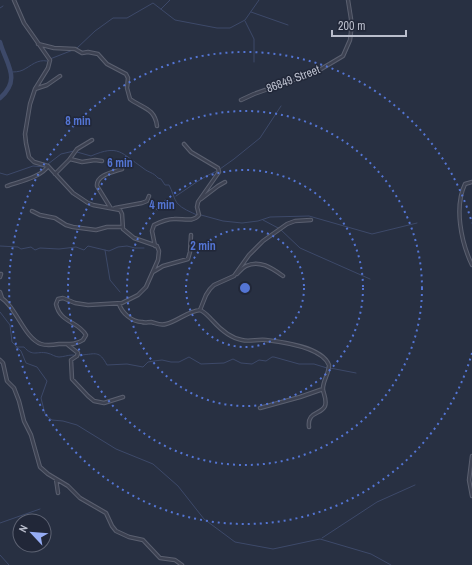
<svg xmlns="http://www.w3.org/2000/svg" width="472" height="565" viewBox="0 0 472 565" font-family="'Archivo Narrow',sans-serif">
  <rect width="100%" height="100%" fill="#283042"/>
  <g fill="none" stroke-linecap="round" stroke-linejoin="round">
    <path stroke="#3d4969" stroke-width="1" d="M0 8 3 6
      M161 9 170 0
      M251 12 288 25
      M245 21 254 39V62
      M76 49 95 31 113 18H127L153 3 175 20 217 28H230L245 20 259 0
      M50 59 73 50
      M10 72C14 72 19 72 23 70 31 66 37 59 47 61
      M77 152 91 156C119 144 121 153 143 168 149 173 153 172 158 178L161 179 165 185H169C172 190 174 199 177 203 182 209 191 212 197 215
      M48 164 61 154 74 151
      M220 169 234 159 260 138 281 106
      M0 173 7 175 33 166 45 167
      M176 196C190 187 202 177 217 171
      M201 215 223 221 242 223 258 221 270 217 309 216 372 234 417 223
      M263 220 280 229 300 248 370 279
      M0 246 18 247 21 249 31 247 35 250 40 248 59 249 76 247 84 250 88 246 109 251 118 247 127 246 135 248H144
      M105 250 110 280 120 292
      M0 312 10 325 12 342 21 351 26 363 37 367 47 381 41 398 45 414 48 417 52 420 63 421 77 425 116 449 153 464 178 486 204 519 235 542 273 549 320 539 371 554 391 565
      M16 347H24C33 357 36 351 47 353 52 354 55 357 59 357 63 357 68 355 72 355 75 355 78 356 81 355 96 354 99 350 107 365L127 364 143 367 148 362 154 361 162 360 171 362H179L189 357 201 364 224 363 233 359 241 363 252 364 259 360 266 361 272 357H274L299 364H314L327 368
      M330 368 356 373
      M0 523 40 509
      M322 538 377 502 415 485
      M0 555 9 565"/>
    <path stroke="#3d4969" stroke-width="4.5" d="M0 42C6 64 22 79 0 98"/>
    <defs>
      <path id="minor" d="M38 44 54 48 75 49 82 53 88 52 98 54 107 64 126 74 128 78 127 88 130 99C142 108 155 108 157 126
        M35 89 47 85 60 76
        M241 100 254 94 316 72 343 56 350 40 351 32V19L348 0
        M70 159 82 162 95 160 102 161
        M55 174 69 160 77 149 92 140
        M472 182 465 184C454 207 461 242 472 265
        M7 186C18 182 42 177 48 166
        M201 199 218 186 225 182
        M110 207 97 186C96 175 113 172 122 169
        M115 208 142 203 147 201 149 196
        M32 211 40 215 55 218 66 225 73 227 96 230 107 227H122
        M155 246 152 231 154 225C160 222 167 219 174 219 182 218 193 223 199 215L197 207 198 202 219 172 218 168 191 152 184 144
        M153 272 163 266 188 259 190 252 191 235
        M237 274C240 271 242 268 246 266 260 259 273 269 283 276
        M0 277 1 274
        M0 292 2 298
        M0 297C16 306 24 338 41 344 47 346 53 345 59 344 68 344 76 345 83 340L86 335C78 321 60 323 56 304L58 299 63 298 75 303 88 305 122 303 138 295 146 287 158 260 159 251 157 246 134 238 123 229 122 214 120 210 93 205 88 203 73 193 48 166 34 162 29 157 26 143 25 134 30 104 35 89 48 68 50 60 24 23 14 0
        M119 304C122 313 132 322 142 322 145 323 148 322 151 322 156 323 160 326 166 324 178 321 188 311 200 310 205 312 208 316 212 320 220 329 230 338 242 340 249 342 258 339 266 340 283 342 322 347 329 365 329 374 322 382 323 390 324 395 327 400 325 406 321 415 307 411 309 427
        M200 310 206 295 210 289 214 285 234 276 249 255 263 241 287 224 295 221 311 220
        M68 345 78 353 77 356 71 360 72 379 88 396 94 401 104 403 123 397
        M0 360 3 363 7 381 14 388 19 401 24 421 31 435 40 467 48 474 68 486 80 498 106 513 112 526 116 531 129 537 143 540 160 558 175 560 182 565
        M260 408 300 397 323 389
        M472 456 469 480 472 496
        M56 479 58 493"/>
    </defs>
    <use href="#minor" stroke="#5b6070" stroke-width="4.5"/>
    <use href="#minor" stroke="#3d4252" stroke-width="2.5"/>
  </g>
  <g fill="none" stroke="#5475d4" stroke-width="2" stroke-dasharray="2 4">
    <circle cx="245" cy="288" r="59"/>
    <circle cx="245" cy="288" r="118"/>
    <circle cx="245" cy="288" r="177"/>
    <path d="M472 353A236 236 0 1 1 472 223"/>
  </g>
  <g text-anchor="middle" stroke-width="3" stroke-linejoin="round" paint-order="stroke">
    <g font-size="12" fill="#babecc" stroke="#212738">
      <text transform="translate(293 79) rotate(-21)" y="4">86849 Street</text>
    </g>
  </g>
  <circle cx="245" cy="288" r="6" fill="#5475d4" stroke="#212738" stroke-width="2"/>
  <g font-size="12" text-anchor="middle" font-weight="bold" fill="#5475d4" stroke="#212738" stroke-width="3" stroke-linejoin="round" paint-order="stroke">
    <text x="78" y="125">8 min</text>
    <text x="120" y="167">6 min</text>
    <text x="162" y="209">4 min</text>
    <text x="203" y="250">2 min</text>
  </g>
  <g transform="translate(32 533) rotate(296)"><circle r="19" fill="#212738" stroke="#5e6373"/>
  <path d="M0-3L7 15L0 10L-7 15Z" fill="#96adf5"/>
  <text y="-6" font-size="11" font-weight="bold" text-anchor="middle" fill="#babecc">N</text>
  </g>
  <path d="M332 30v6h74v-6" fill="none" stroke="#babecc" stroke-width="2"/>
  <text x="338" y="30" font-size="12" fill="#babecc" stroke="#212738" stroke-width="3" paint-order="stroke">200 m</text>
</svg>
